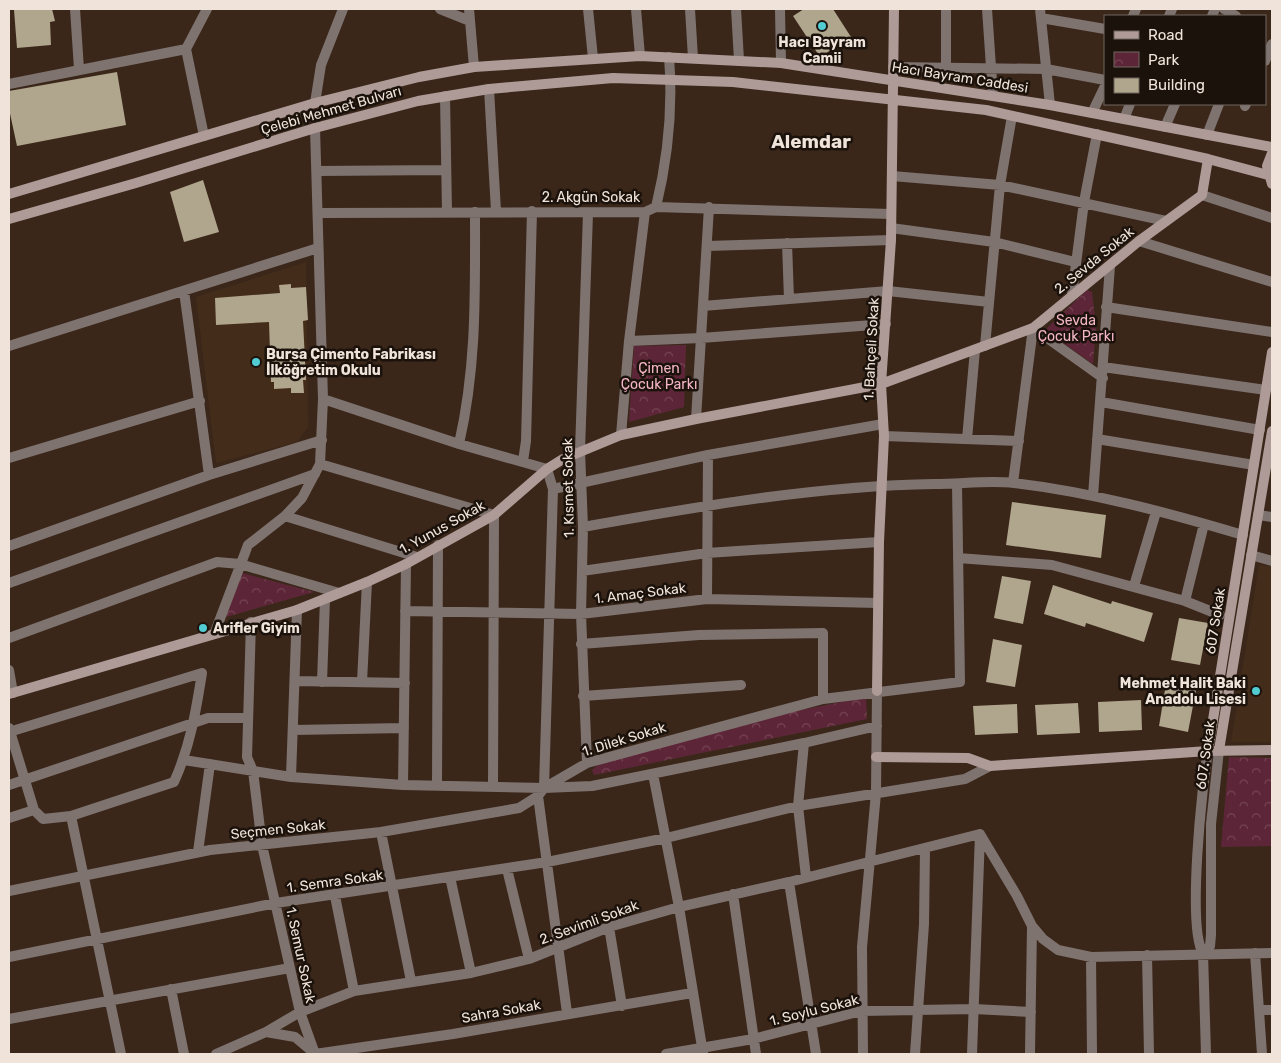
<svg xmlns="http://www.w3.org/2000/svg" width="1281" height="1063" viewBox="0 0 1281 1063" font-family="Rubik,sans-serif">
  <defs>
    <pattern id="park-crowns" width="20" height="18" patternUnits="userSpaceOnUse" patternTransform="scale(1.25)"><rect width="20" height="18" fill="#5d2638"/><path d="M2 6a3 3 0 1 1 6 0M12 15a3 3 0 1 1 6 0" fill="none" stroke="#754554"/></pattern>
  </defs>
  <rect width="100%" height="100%" fill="#3a271a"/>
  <path fill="#442c1a" d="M306 262 308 427 297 442 216 463 196 297Z
    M1259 565 1272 566V742H1231Z"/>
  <path fill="url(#park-crowns)" d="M1087 290 1092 292 1096 327 1093 364 1045 330Z
    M686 345 684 407 629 422 634 346Z
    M242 573 314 592 226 617Z
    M866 697 867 719 594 775 592 770 599 764 782 714Z
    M1229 757 1272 758V846L1221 847Z"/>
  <path fill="#b0a58d" d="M52 9 55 21 50 22 51 45 17 48 14 10Z
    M804 9H833L851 37 820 57 793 16Z
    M117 72 126 125 17 146 9 109V91Z
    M203 180 219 232 184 242 170 192Z
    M291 284V288L306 287 308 320 303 321 306 380H303L304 393H291V388L274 389V382H271L269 322 216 325 215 298 280 293 279 285Z
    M1012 502 1106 515 1101 558 1006 545Z
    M1002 576 1031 581 1023 624 994 618Z
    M1053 585 1111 604 1112 601 1153 613 1144 642 1086 623 1085 627 1044 614Z
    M1179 618 1208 623 1200 665 1171 660Z
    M993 639 1022 645 1015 687 986 682Z
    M1166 684 1196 690 1188 732 1159 726Z
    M1141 700 1142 730 1099 732 1098 702Z
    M1078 703 1080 733 1037 735 1035 705Z
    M1017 704 1018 733 975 735 973 706Z"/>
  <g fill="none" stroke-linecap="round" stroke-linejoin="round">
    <path stroke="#7f7370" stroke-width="10" d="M75 9 79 69
      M440 9 470 21
      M469 9 474 67
      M588 9 593 58
      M636 9 640 56
      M690 9 693 58
      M736 9 739 60
      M780 9 781 63
      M946 9V68
      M987 9 993 96
      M1040 9 1050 105
      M1224 9 1236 16
      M1133 16 1136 9
      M1169 16 1172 9
      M1212 16 1215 9
      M1041 18 1105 29
      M1265 61 1272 44
      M893 67 1046 69 1105 80
      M9 84 186 49
      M489 89 496 211
      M445 96 447 212
      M315 103 321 65 343 9
      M1245 106 1246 104
      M1092 113 1105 86
      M1124 119 1130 104
      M1165 127 1175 104
      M1207 135 1219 104
      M204 136 186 49 207 9
      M317 171 446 170
      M892 176 1000 185 1166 221
      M1202 195 1272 218
      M656 207C668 158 673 107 669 57
      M319 213 645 212 656 207 891 214
      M891 228 994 242 1075 262
      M1139 241 1272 282
      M787 243 789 299
      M707 246 891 240
      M184 291 209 475
      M1072 295 1084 202 1097 134
      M703 306 888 291 989 302
      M1106 307 1272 332
      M629 341 701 338 886 324
      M9 346 318 248
      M985 346 1000 185 1012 116
      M1103 367 1266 390
      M323 399 459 444 547 469 553 489 544 788
      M1101 402 1260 430
      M696 419 709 207
      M621 435 629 341 645 212
      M884 436 1019 441
      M967 439 975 350
      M1097 439 1254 465
      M459 444C477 365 475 292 475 212
      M9 458 200 401
      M523 461 526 441 532 211
      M320 464 494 515 493 787
      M1013 483 1033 328 1103 378
      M553 489 708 455 883 424
      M1093 496 1110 266
      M1258 515 1272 517
      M285 516 417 557
      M583 527C700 506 816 486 935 484 961 484 989 480 1014 483 1091 492 1169 513 1243 535
      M9 546 209 475 322 440
      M1251 555 1272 561
      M958 558 1052 565 1185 601 1220 615
      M582 571 707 553 879 542
      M9 583 315 474
      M1134 586 1156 512
      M707 599 708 455
      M1185 601 1204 524
      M405 611 581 614 707 599 878 603
      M251 622 247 757 253 771 262 845 300 1012 315 1054 453 1034 692 993
      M215 632 248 545 285 516 302 498 320 464 323 399 315 128
      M9 638 217 562 240 564 339 593
      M581 644 699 635 823 633V699
      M9 670 13 693
      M295 681 405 683
      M322 682 325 599
      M362 682 367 582
      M583 696 741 685
      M9 728 34 810
      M293 730 404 728
      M9 732 202 673C196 711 190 747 174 782L71 816 43 819 34 810 9 818
      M804 743 798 806 806 877
      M184 760 291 777 403 785 544 788 592 786 804 743 877 726
      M587 763 581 614 583 527 580 451 588 213
      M653 774 679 907 703 1053
      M291 777 297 610
      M9 785 208 718H248
      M403 785 406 564
      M437 785 438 545
      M538 796 567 1013
      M71 816 121 1054
      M381 832 411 981
      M980 834 1017 896 1032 926 1030 1054
      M198 852 210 764
      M507 869 529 959
      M450 877 471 973
      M789 882 816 1054
      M9 891 210 850 381 832 519 808 538 796 544 788 587 763 823 699 960 682 957 484
      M733 894 756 1054
      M335 896 354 991
      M1032 926 1043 939 1058 950 1091 957 1272 953
      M609 927 622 1006
      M1203 953C1187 928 1202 785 1208 751
      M1255 953 1262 1054
      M1147 955 1149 1054
      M9 957 276 903 547 862 666 838 798 806 965 779 990 766
      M1091 957 1092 1054
      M171 989 184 1054
      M1259 1010H1272
      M9 1019 290 968
      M266 1032 295 1037 314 1053
      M216 1054 266 1032 300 1012 354 991 471 973 529 959 609 927 679 907 789 882 980 834
      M666 1054 753 1039 861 1011 974 1009 1031 1012
      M863 1054 862 947 876 793 877 691
      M915 1054 924 924 925 849
      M972 1054 980 834
      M1206 1054 1203 953 1210 946 1211 935V824L1219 750"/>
    <path stroke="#ae9a97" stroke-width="10" d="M1272 153 1267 166 1272 184
      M9 194 315 103 419 77 474 67 640 56 781 63 1050 105 1272 147
      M9 219 136 183 315 128 418 101 489 89 613 78 733 82 986 110 1208 159 1268 175
      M877 691 879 542 884 436 881 384 891 240 894 9
      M9 694 297 610 367 582 406 564 494 515 547 469 563 459 621 435 696 419 881 384 1033 328 1139 241 1202 195 1208 159
      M1219 750 1272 431
      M1208 751 1272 352
      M876 757 968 758 990 766 1208 751 1272 750"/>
  </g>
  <g fill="#51ccd3" stroke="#1b120c" stroke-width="2">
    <circle cx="822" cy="26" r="5"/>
    <circle cx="256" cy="362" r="5"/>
    <circle cx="203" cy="628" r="5"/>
    <circle cx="1256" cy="691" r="5"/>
  </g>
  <g text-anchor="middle" stroke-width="5" stroke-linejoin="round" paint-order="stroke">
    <g font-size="14" font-weight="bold" fill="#efe3da" stroke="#1b120c" text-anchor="start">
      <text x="822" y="47" text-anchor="middle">Hacı Bayram<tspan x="822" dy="16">Camii</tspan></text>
      <text x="266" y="359">Bursa Çimento Fabrikası<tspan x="266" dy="16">İlköğretim Okulu</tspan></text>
      <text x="213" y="633">Arifler Giyim</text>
      <text x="1246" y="688" text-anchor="end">Mehmet Halit Baki<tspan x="1246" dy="16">Anadolu Lisesi</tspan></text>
    </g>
    <g font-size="14" fill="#efe3da" stroke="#1b120c">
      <text transform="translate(960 77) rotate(9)" y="5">Hacı Bayram Caddesi</text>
      <text transform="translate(331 110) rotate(-16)" y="5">Çelebi Mehmet Bulvarı</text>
      <text x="591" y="202">2. Akgün Sokak</text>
      <text transform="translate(1094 260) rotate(-39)" y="5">2. Sevda Sokak</text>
      <text transform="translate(871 349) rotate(-87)" y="5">1. Bahçeli Sokak</text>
      <text transform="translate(568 488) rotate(-91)" y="5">1. Kısmet Sokak</text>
      <text transform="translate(442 527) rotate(-29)" y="5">1. Yunus Sokak</text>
      <text transform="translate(640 593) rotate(-7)" y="5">1. Amaç Sokak</text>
      <text transform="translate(1215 621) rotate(-81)" y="5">607 Sokak</text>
      <text transform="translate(624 739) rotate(-17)" y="5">1. Dilek Sokak</text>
      <text transform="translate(1205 755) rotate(-82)" y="5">607. Sokak</text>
      <text transform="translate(278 829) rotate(-6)" y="5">Seçmen Sokak</text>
      <text transform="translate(335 881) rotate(-8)" y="5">1. Semra Sokak</text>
      <text transform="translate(589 922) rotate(-20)" y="5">2. Sevimli Sokak</text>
      <text transform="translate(301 955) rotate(78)" y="5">1. Semur Sokak</text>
      <text transform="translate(814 1010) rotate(-14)" y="5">1. Soylu Sokak</text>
      <text transform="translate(501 1011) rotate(-10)" y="5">Sahra Sokak</text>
    </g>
    <g font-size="14" fill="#f4b6c7" stroke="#1b120c">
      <text x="1076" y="325">Sevda<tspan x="1076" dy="16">Çocuk Parkı</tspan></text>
      <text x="659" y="373">Çimen<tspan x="659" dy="16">Çocuk Parkı</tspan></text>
    </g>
    <g font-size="19" font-weight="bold" fill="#efe3da" stroke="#1b120c">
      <text x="811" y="148">Alemdar</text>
    </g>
  </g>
  <rect width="1281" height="1063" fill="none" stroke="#efe3da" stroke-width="20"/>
  <rect x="1104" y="15" width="162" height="90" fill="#1b120c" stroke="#70665e"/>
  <rect x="1114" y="31" width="25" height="8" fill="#ae9a97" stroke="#70665e"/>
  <text x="1148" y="40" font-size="15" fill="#efe3da">Road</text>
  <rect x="1114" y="52" width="25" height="15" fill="url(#park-crowns)" stroke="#70665e"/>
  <text x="1148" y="65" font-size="15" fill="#efe3da">Park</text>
  <rect x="1114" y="78" width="25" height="15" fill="#b0a58d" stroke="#70665e"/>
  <text x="1148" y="90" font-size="15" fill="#efe3da">Building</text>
</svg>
